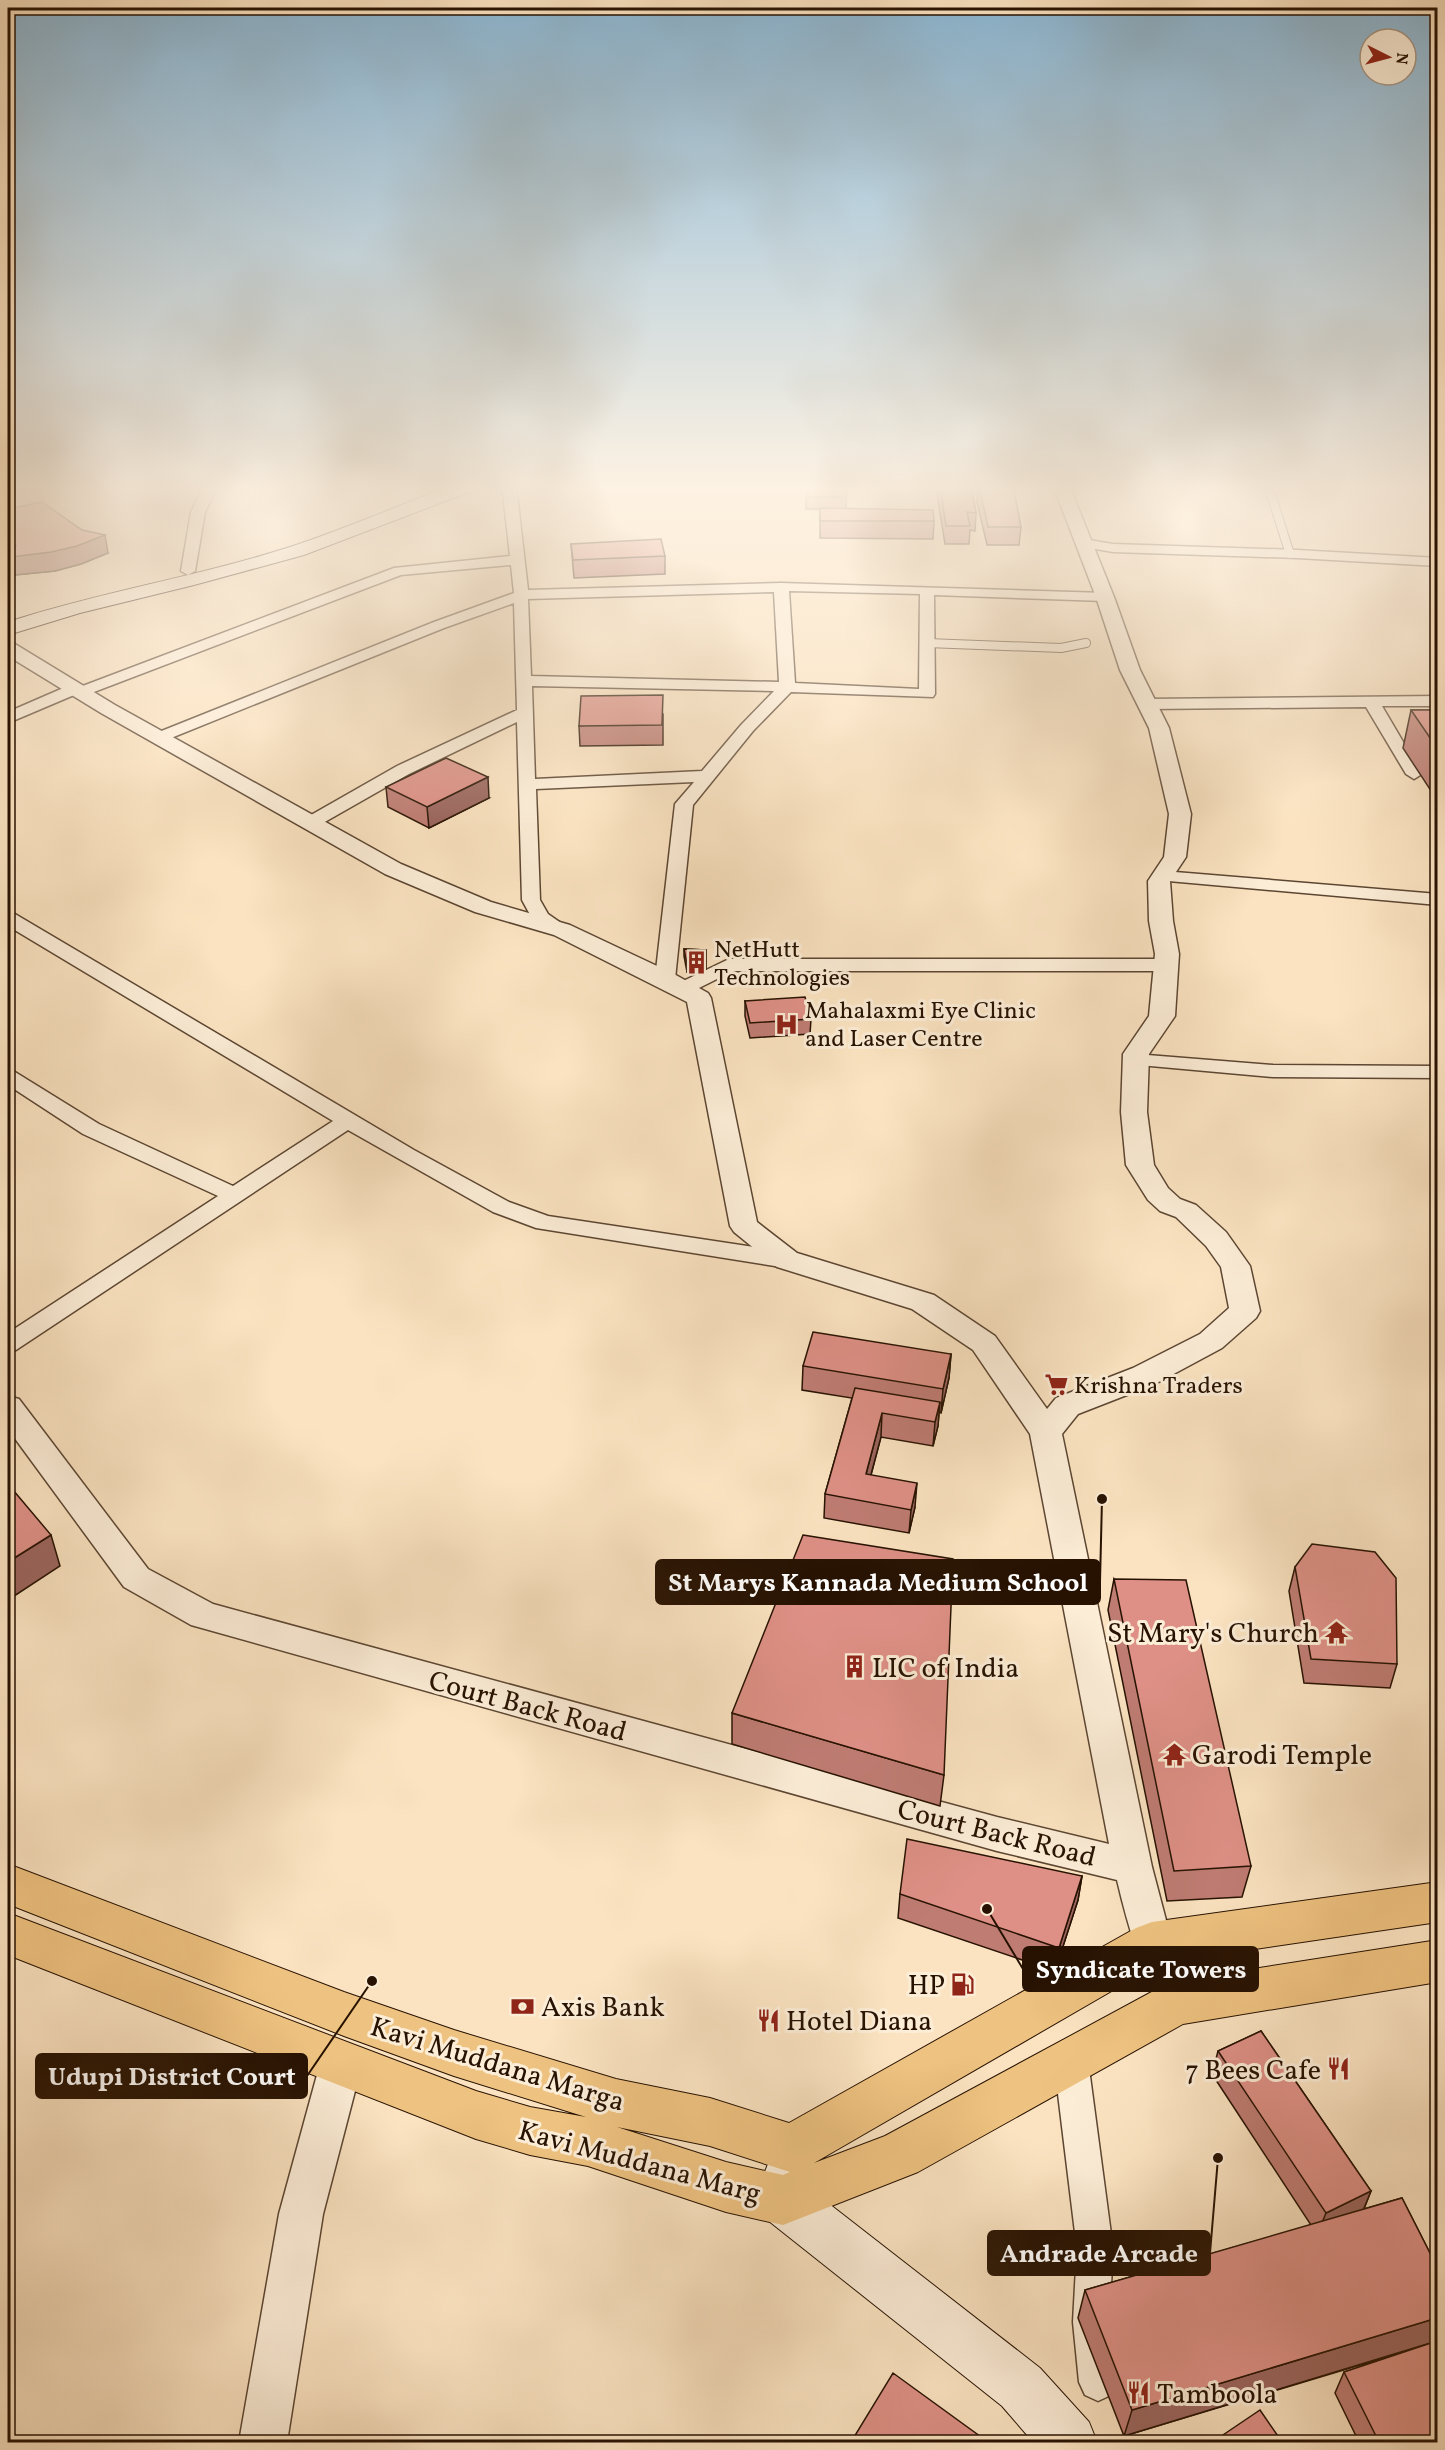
<svg xmlns="http://www.w3.org/2000/svg" width="1445" height="2450" viewBox="0 0 1445 2450" font-family="Vollkorn,serif">
  <rect width="100%" height="100%" fill="#fbe3c1"/>
  <filter id="stains"><feTurbulence type="fractalNoise" baseFrequency=".00333" numOctaves="4"/><feColorMatrix values="0 0 0 0 .2 0 0 0 0 .09 0 0 0 0 .02 0 0 0 .5 -.17"/></filter>
  <radialGradient id="worn" r=".72"><stop offset=".6" stop-color="#630" stop-opacity="0"/><stop offset="1" stop-color="#630" stop-opacity=".3"/></radialGradient>
  <g fill="none" stroke-linecap="round" stroke-linejoin="round">
    <defs>
      <path id="service" d="M1268 485 1290 554
        M927 643 1061 648 1086 643"/>
      <path id="minor" d="M201 485 217 487 205 512 195 571 188 575 181 571 191 512 203 488Z
        M502 485H516L528 590 781 583 1105 593 1112 597 1105 601 934 595 935 694 933 697 791 692 753 731 693 805 675 979 672 983H658L655 979 675 804 694 782 536 789 540 900 548 914 571 930 569 934 562 936 534 922 522 900 517 722 409 774 316 827H304L301 823 304 819 397 766 517 710 514 603 444 628 166 740H154L152 737 154 734 434 622 514 593 511 565 401 575 86 695H74L8 723V712L68 686 80 687 394 568 510 556ZM789 591 920 594 919 689 795 683ZM774 592 779 682 531 676 528 599ZM532 686 774 691 741 725 702 771 535 779Z
        M1083 539 1113 544 1297 550 1438 558V566L1297 558 1113 552 1078 546 1076 543 1078 540Z
        M1438 696V706H1382L1422 774 1414 779 1406 774 1366 707 1147 709 1139 704 1147 699Z
        M1163 871 1438 894V905L1157 880 1154 876 1157 872Z
        M8 912 15 914 414 1150 509 1202 548 1216 787 1252 795 1255 798 1260 795 1265 787 1268 536 1228 493 1212 348 1130 16 1350 8 1352V1333L218 1196 83 1134 8 1085V1070L15 1072 99 1124 233 1186 333 1121 8 926Z
        M729 959H1166L1173 961 1176 965 1173 969 1166 971H733L691 992H677L674 988 677 984Z
        M1135 1054 1273 1065 1438 1066V1078L1273 1077 1128 1064 1125 1060 1128 1056Z
        M1071 2045 1083 2050 1088 2061 1113 2249 1109 2322 1117 2382 1111 2395 1098 2401 1085 2395 1079 2382 1073 2322 1077 2249 1054 2061 1059 2050Z"/>
      <path id="tertiary" d="M1053 485H1069L1114 597 1140 670 1169 728 1191 814 1186 857 1170 881 1173 921 1179 954 1175 1016 1149 1054 1147 1112 1154 1165 1168 1188 1180 1199 1196 1205 1226 1232 1250 1266 1260 1311 1256 1318 1222 1348 1155 1384 1078 1414 1062 1434 1152 1867 1172 1943 1196 2003 1190 2016 1176 2022 1162 2016C1142 1972 1128 1927 1117 1880L997 1851 191 1625 124 1587 8 1429V1396L19 1399 148 1569 213 1604 997 1817 1109 1844 1030 1434 973 1350 912 1309 777 1267 734 1232 730 1226 687 1002 554 935 475 912 385 874 101 713 8 656V642L15 644 115 705 401 864 491 902 570 925 674 974 708 993 711 998 757 1222 797 1253 934 1295 995 1336 1047 1409 1056 1398 1133 1368 1200 1334 1229 1308 1221 1267 1206 1246 1176 1217 1160 1211 1148 1200 1126 1165 1121 1112 1123 1054 1149 1016 1155 954 1149 921 1148 881 1164 857 1169 814 1149 728 1120 670 1096 597Z
        M341 2044 356 2050 362 2064 323 2214 287 2442H239L279 2214 320 2064 326 2050Z"/>
      <path id="secondary" d="M452 485H480L477 489 304 555 194 585 80 613 8 635V622C100 592 197 577 290 547 345 529 398 506 452 485Z
        M786 2157 804 2164 811 2182 810 2189 1040 2368 1089 2422 1097 2442H1033L1002 2406 765 2218C755 2195 759 2187 768 2164Z"/>
      <path id="primary" d="M8 1864 344 1992 454 2030 616 2079 710 2098 789 2123 1136 1928 1152 1922 1438 1882V1922L1160 1963 814 2163 885 2136 1159 1988 1176 1981 1438 1940V1982L1183 2024 918 2172 783 2225 726 2212 588 2166 530 2155 476 2139 8 1955V1913L476 2091 530 2107 586 2117 454 2076 344 2036 8 1904ZM617 2127 710 2146 790 2172 783 2175 726 2162Z"/>
    </defs>
    <use href="#service" stroke="#5c4632" stroke-width="10"/>
    <use href="#minor" stroke="#5c4632" stroke-width="3"/>
    <use href="#tertiary" stroke="#5c4632" stroke-width="3"/>
    <use href="#secondary" stroke="#271202" stroke-width="2"/>
    <use href="#primary" stroke="#271202" stroke-width="2"/>
    <use href="#service" stroke="#fcedd7" stroke-width="8"/>
    <use href="#minor" fill="#fcedd7" fill-rule="evenodd"/>
    <use href="#tertiary" fill="#fcedd7" fill-rule="evenodd"/>
    <use href="#secondary" fill="#fcedd7" fill-rule="evenodd"/>
    <use href="#primary" fill="#eec280" fill-rule="evenodd"/>
  </g>
  <path fill="#bf7c73" stroke="#271202" stroke-width="1.5" d="M813 485H846V508L934 521 933 539 820 538V509H806V497L813 488Z
    M938 485H971L976 513 975 531 970 530 969 544H945L937 494Z
    M978 485 1021 527 1019 545H987L977 502Z
    M8 509 108 553 81 564 55 571 15 575 11 557 8 554Z
    M571 544 665 556V574L574 578Z
    M1411 710H1437V800L1403 748Z
    M663 714V745L580 746 579 726Z
    M386 787 489 798 429 828 388 807Z
    M684 949 706 950V969L687 972 684 956Z
    M745 1001 811 1019 810 1034 750 1038 745 1016Z
    M951 1354 949 1378 941 1413 939 1412 938 1426 933 1446 881 1437 871 1475 915 1507 909 1533 824 1518 825 1494 852 1398 802 1390 803 1366Z
    M1295 1567 1397 1664 1390 1688 1304 1683 1289 1591Z
    M1114 1579 1251 1866 1242 1897 1167 1901 1108 1610Z
    M732 1713 944 1775 940 1806 732 1744Z
    M1082 1876 1078 1900 1055 1971 898 1918 900 1894Z
    M1261 2031 1371 2191 1364 2209 1402 2198 1437 2267V2442H1359L1335 2393 1344 2372 1420 2347 1124 2436 1078 2318 1085 2290 1311 2225 1212 2074 1218 2051Z"/>
  <path fill="#9b655e" stroke="#271202" stroke-width="1.5" d="M105 535 108 553 81 564 55 571 15 575 11 557Z
    M488 777 489 798 429 828 427 807Z
    M706 962V969L687 972V964Z
    M951 1354 949 1378 941 1413 943 1389Z
    M940 1402 938 1426 933 1446 935 1422Z
    M882 1413 881 1437 865 1497 866 1474Z
    M917 1483 915 1507 909 1533 911 1510Z
    M51 1535 60 1566 8 1600V1562Z
    M1082 1876 1078 1900 1055 1971 1059 1948Z
    M1371 2191 1362 2213 1317 2235 1326 2213Z
    M1437 2318V2341L1124 2436 1132 2410Z"/>
  <path fill="#de9086" stroke="#271202" stroke-width="1.5" d="M826 485H846L847 497H806L809 487 827 488Z
    M940 485H971L976 513 967 512 970 526H946Z
    M979 485H1013L1021 527H988Z
    M42 502 82 530 105 535 77 546 51 552 11 557 16 546 8 539V509Z
    M820 508 933 510 934 521H820Z
    M661 539 665 556 573 560 571 544Z
    M663 695 662 725 579 726 581 696Z
    M1411 710H1437V748Z
    M446 758 488 777 427 807 386 787Z
    M684 949 706 950V962L687 964Z
    M805 997 811 1019 750 1023 745 1001Z
    M813 1332 951 1354 943 1389 803 1366Z
    M855 1388 940 1402 935 1422 882 1413 866 1474 917 1483 911 1510 825 1494Z
    M8 1484 51 1535 8 1562Z
    M803 1535 953 1559 944 1775 732 1713Z
    M1312 1544 1375 1552 1396 1578 1397 1664 1311 1659 1295 1567Z
    M1114 1579 1186 1580 1251 1866 1174 1871Z
    M907 1839 1082 1876 1059 1948 900 1894Z
    M1261 2031 1371 2191 1326 2213 1218 2051Z
    M1402 2198 1437 2267V2318L1132 2410 1085 2290Z
    M1437 2341V2442H1379L1344 2372Z
    M893 2373 988 2442H851Z
    M1260 2410 1282 2442H1215L1214 2441Z"/>
  <linearGradient id="sky" x2="0" y2="1"><stop stop-color="#8bb8d6"/><stop offset="0.59" stop-color="#fdf2e3"/><stop offset="1" stop-color="#fdf2e3" stop-opacity="0"/></linearGradient>
  <rect width="1445" height="828" fill="url(#sky)"/>
  <defs>
    <symbol id="building-bare" viewBox="-9 -9 18 18"><path d="M-4-6H4V6H1V3H-1V6H-4ZM-2.5-4.3h1.7v1.8h-1.7ZM.8-4.3h1.7v1.8H.8ZM-2.5-1h1.7V.8h-1.7ZM.8-1h1.7V.8H.8Z" fill="#8f2418" stroke="#fcedd7" stroke-width="2.5" paint-order="stroke"/></symbol>
    <symbol id="hospital-bare" viewBox="-9 -9 18 18"><path d="M-5-5h3v3.5h4V-5h3V5h-3V1.5h-4V5h-3Z" fill="#8f2418" stroke="#fcedd7" stroke-width="2.5" paint-order="stroke"/></symbol>
    <symbol id="supermarket-bare" viewBox="-9 -9 18 18"><path d="M-6-5.5h2.5l.6 2H6L4.5 2H-2.5L-4.4-4H-6ZM-1.5 3.2a1.3 1.3 0 1 0 .1 0ZM3 3.2a1.3 1.3 0 1 0 .1 0Z" fill="#8f2418" stroke="#fcedd7" stroke-width="2.5" paint-order="stroke"/></symbol>
    <symbol id="temple-bare" viewBox="-9 -9 18 18"><path d="M0-6L5-2H3V0L6.5 2.5H4V6H1.5V3h-3V6H-4V2.5H-6.5L-3 0V-2H-5Z" fill="#8f2418" stroke="#fcedd7" stroke-width="2.5" paint-order="stroke"/></symbol>
    <symbol id="fuel-bare" viewBox="-9 -9 18 18"><path d="M-5.5-6h7V0h2V4h1.3V-2.5L3-4.5l.8-.8L6-3V5H2.5V1h-1V6h-7ZM-4.2-4.7v3.2H.2V-4.7Z" fill="#8f2418" stroke="#fcedd7" stroke-width="2.5" paint-order="stroke"/></symbol>
    <symbol id="bank-bare" viewBox="-9 -9 18 18"><path d="M-6-4H6V4H-6ZM0-2.3a2.3 2.3 0 1 0 0 4.6a2.3 2.3 0 1 0 0-4.6Z" fill="#8f2418" stroke="#fcedd7" stroke-width="2.5" paint-order="stroke"/></symbol>
    <symbol id="restaurant-bare" viewBox="-9 -9 18 18"><path d="M-5-6h1v4h1v-4h1v4h1v-4h1v5L-1.5 .5V6h-2V.5L-5-1ZM5-6V6H3V1.5H1.5Q1.5-4 5-6Z" fill="#8f2418" stroke="#fcedd7" stroke-width="2.5" paint-order="stroke"/></symbol>
  </defs>
  <g fill-rule="evenodd">
    <use href="#building-bare" x="680" y="946" width="33" height="33"/>
    <use href="#hospital-bare" x="770" y="1008" width="33" height="33"/>
    <use href="#supermarket-bare" x="1040" y="1368" width="33" height="33"/>
    <use href="#temple-bare" x="1320" y="1616" width="33" height="33"/>
    <use href="#building-bare" x="838" y="1650" width="33" height="33"/>
    <use href="#temple-bare" x="1158" y="1738" width="33" height="33"/>
    <use href="#fuel-bare" x="946" y="1968" width="33" height="33"/>
    <use href="#bank-bare" x="506" y="1990" width="33" height="33"/>
    <use href="#restaurant-bare" x="752" y="2004" width="33" height="33"/>
    <use href="#restaurant-bare" x="1322" y="2052" width="33" height="33"/>
    <use href="#restaurant-bare" x="1122" y="2376" width="33" height="33"/>
  </g>
  <g text-anchor="middle" stroke-width="6" stroke-linejoin="round" paint-order="stroke">
    <g font-size="24" fill="#271202" stroke="#fcedd7" text-anchor="start">
      <text x="714" y="957">NetHutt<tspan x="714" dy="28">Technologies</tspan></text>
      <text x="805" y="1018">Mahalaxmi Eye Clinic<tspan x="805" dy="28">and Laser Centre</tspan></text>
      <text x="1074" y="1393">Krishna Traders</text>
    </g>
    <g font-size="28" fill="#271202" stroke="#fcedd7" text-anchor="start">
      <text x="1319" y="1642" text-anchor="end">St Mary's Church</text>
      <text x="872" y="1677">LIC of India</text>
      <text x="1192" y="1764">Garodi Temple</text>
      <text x="945" y="1994" text-anchor="end">HP</text>
      <text x="541" y="2016">Axis Bank</text>
      <text x="786" y="2030">Hotel Diana</text>
      <text x="1321" y="2079" text-anchor="end">7 Bees Cafe</text>
      <text x="1157" y="2403">Tamboola</text>
    </g>
    <g font-size="28" fill="#271202" stroke="#fcedd7">
      <text transform="translate(528 1705) rotate(15)" y="10">Court Back Road</text>
      <text transform="translate(997 1832) rotate(14)" y="10">Court Back Road</text>
      <text transform="translate(498 2063) rotate(17)" y="10">Kavi Muddana Marga</text>
      <text transform="translate(640 2161) rotate(15)" y="10">Kavi Muddana Marg</text>
    </g>
  </g>
  <path fill="none" stroke="#271202" stroke-width="2" d="M1102 1499L1100 1582M987 1909L1023 1969M372 1981L307 2076M1218 2158L1210 2253"/>
  <g fill="#271202" stroke="#fcedd7" stroke-width="2">
    <circle cx="1102" cy="1499" r="6"/>
    <circle cx="987" cy="1909" r="6"/>
    <circle cx="372" cy="1981" r="6"/>
    <circle cx="1218" cy="2158" r="6"/>
  </g>
  <g fill="#271202" stroke="#271202" stroke-width="2">
    <rect x="656" y="1560" width="444" height="44" rx="6"/>
    <rect x="1023" y="1947" width="235" height="44" rx="6"/>
    <rect x="36" y="2054" width="271" height="44" rx="6"/>
    <rect x="988" y="2231" width="222" height="44" rx="6"/>
  </g>
  <g font-size="26" text-anchor="middle" font-weight="bold" fill="#fff">
    <text x="878" y="1591">St Marys Kannada Medium School</text>
    <text x="1141" y="1978">Syndicate Towers</text>
    <text x="172" y="2085">Udupi District Court</text>
    <text x="1099" y="2262">Andrade Arcade</text>
  </g>
  <rect width="1445" height="2450" fill="none" stroke="#fbe3c1" stroke-width="30"/>
  <rect x="9" y="9" width="1427" height="2432" fill="none" stroke="#271202" stroke-width="3"/>
  <rect x="15" y="15" width="1415" height="2420" fill="none" stroke="#271202" stroke-width="1.5"/>
  <g transform="translate(1388 57) rotate(96)"><circle r="28" fill="#fcedd7" stroke="#a79582" stroke-width="1.5"/>
  <path d="M0-4.5L10 22L0 15L-10 22Z" fill="#8f2418"/>
  <text y="-9" font-size="16" font-weight="bold" text-anchor="middle" fill="#271202">N</text>
  </g>
  <rect width="100%" height="100%" filter="url(#stains)"/>
  <rect width="100%" height="100%" fill="url(#worn)"/>
</svg>
